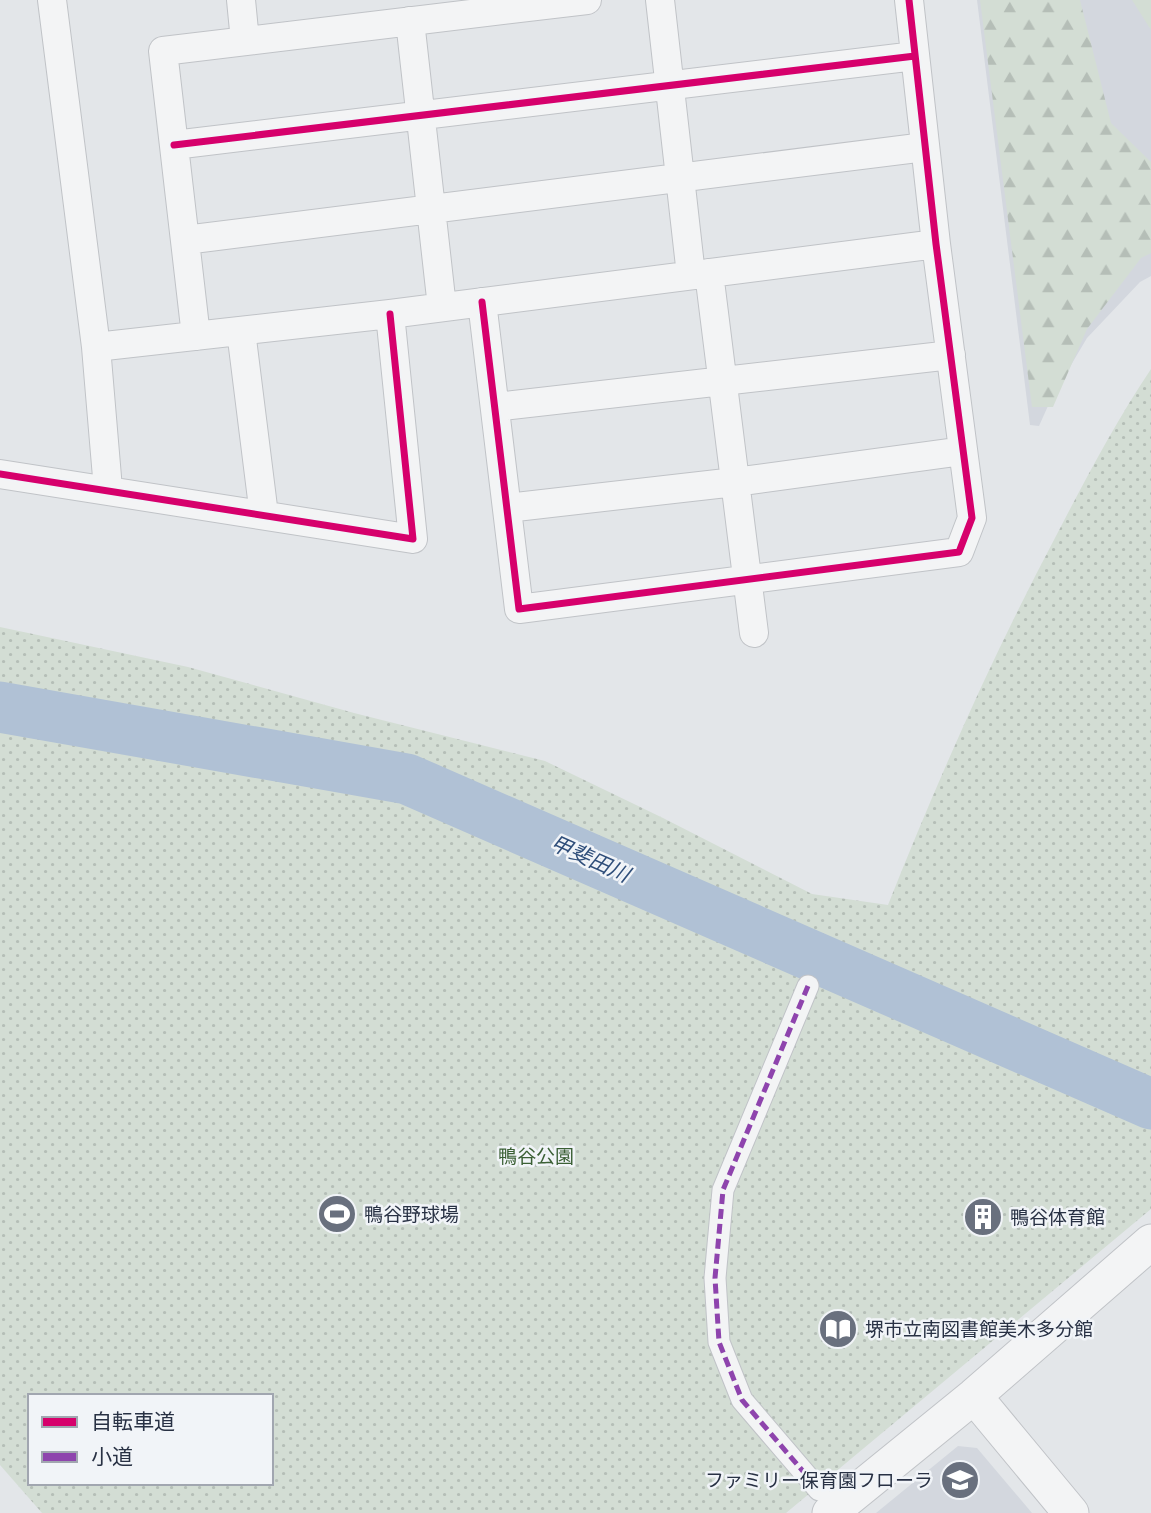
<svg xmlns="http://www.w3.org/2000/svg" width="1151" height="1513" viewBox="0 0 1151 1513" font-family="Figtree,'Noto Sans JP',sans-serif">
  <defs>
    <pattern id="forest-firs" width="22" height="20" patternUnits="userSpaceOnUse" patternTransform="scale(1.75)"><rect width="22" height="20" fill="#d3ddd4"/><path d="M5 1l3.5 6h-7zM16 11l3.5 6h-7z" fill="#b5beb7"/></pattern>
    <pattern id="park-dots" width="8" height="8" patternUnits="userSpaceOnUse" patternTransform="scale(1.75)"><rect width="8" height="8" fill="#d3ddd4"/><path d="M2 2h.1M6 6h.1" fill="none" stroke="#b5beb7" stroke-width="1.8" stroke-linecap="round"/></pattern>
  </defs>
  <rect width="100%" height="100%" fill="#e3e6e9"/>
  <path fill="#d3d7de" d="M977 0H1151V276L1140 282 1087 338 1052 397 1039 426 1030 425Z
    M958 1446 977 1448 1032 1513H876Z"/>
  <path fill="#d3ddd4" d="M1132 0H1151V30Z"/>
  <path fill="url(#forest-firs)" d="M980 0H1080L1111 123 1151 162V253L1141 258 1087 329 1053 407H1032Z"/>
  <path fill="url(#park-dots)" fill-rule="evenodd" d="M1151 369V1209L786 1513H42L0 1465V627L188 667 354 713 545 761 663 818 812 894 888 905C938 779 993 655 1056 536 1086 478 1115 423 1151 369ZM30 1396H271V1483H30Z"/>
  <g fill="none" stroke-linecap="round" stroke-linejoin="round">
    <path stroke="#b0c1d5" stroke-width="51" d="M0 707 407 779 1151 1104"/>
    <defs>
      <path id="pedestrian" d="M808 986 723 1190 715 1278 719 1342 742 1400 819 1490"/>
      <path id="minor" d="M52 0 96 347 108 489
        M241 0 245 41
        M660 0 691 275
        M410 21 442 307
        M174 145 915 56
        M185 240 925 147
        M709 273 754 633
        M482 302 519 609 959 552 972 518 936 244 909 0
        M241 331 264 515
        M196 336 163 51 587 0
        M96 347 390 314 936 244
        M495 407 951 355
        M0 474 413 539 390 314
        M507 508 735 482 963 451"/>
      <path id="tertiary" d="M974 1396 1071 1513
        M830 1513 974 1396 1151 1242"/>
    </defs>
    <use href="#pedestrian" stroke="#c0c3c7" stroke-width="23"/>
    <use href="#minor" stroke="#c0c3c7" stroke-width="30"/>
    <use href="#tertiary" stroke="#c0c3c7" stroke-width="37"/>
    <use href="#pedestrian" stroke="#f3f4f5" stroke-width="21"/>
    <use href="#minor" stroke="#f3f4f5" stroke-width="28"/>
    <use href="#tertiary" stroke="#f3f4f5" stroke-width="35"/>
    <path stroke="#8e44ad" stroke-width="5" stroke-dasharray="10 5" stroke-linecap="butt" d="M808 986 723 1190 715 1278 719 1342 742 1400 819 1490"/>
    <defs>
      <path id="cycleway" d="M174 145 915 56
        M482 302 519 609 959 552 972 518 936 244 909 0
        M0 474 413 539 390 314"/>
    </defs>
    <use href="#cycleway" stroke="#f1f4f8" stroke-width="11"/>
    <use href="#cycleway" stroke="#d6006c" stroke-width="7"/>
  </g>
  <defs>
    <symbol id="stadium-disc" viewBox="-11 -11 22 22"><circle r="9.5" fill="#69707e" stroke="#f1f4f8"/><path d="M0-5a6.5 5 0 1 0 0 10a6.5 5 0 1 0 0-10ZM-3.5-1.8h7v3.6h-7Z" fill="#fff"/></symbol>
    <symbol id="building-disc" viewBox="-11 -11 22 22"><circle r="9.5" fill="#69707e" stroke="#f1f4f8"/><path d="M-4-6H4V6H1V3H-1V6H-4ZM-2.5-4.3h1.7v1.8h-1.7ZM.8-4.3h1.7v1.8H.8ZM-2.5-1h1.7V.8h-1.7ZM.8-1h1.7V.8H.8Z" fill="#fff"/></symbol>
    <symbol id="library-disc" viewBox="-11 -11 22 22"><circle r="9.5" fill="#69707e" stroke="#f1f4f8"/><path d="M-6-4Q-3-5.5-.7-3.5V5Q-3 3-6 4ZM6-4Q3-5.5 .7-3.5V5Q3 3 6 4Z" fill="#fff"/></symbol>
    <symbol id="school-disc" viewBox="-11 -11 22 22"><circle r="9.5" fill="#69707e" stroke="#f1f4f8"/><path d="M0-5L7-2L0 1L-7-2ZM-4 1L0 2.5L4 1V4Q0 6-4 4Z" fill="#fff"/></symbol>
  </defs>
  <g fill-rule="evenodd">
    <use href="#stadium-disc" x="315" y="1192" width="44" height="44"/>
    <use href="#building-disc" x="961" y="1195" width="44" height="44"/>
    <use href="#library-disc" x="816" y="1307" width="44" height="44"/>
    <use href="#school-disc" x="938" y="1458" width="44" height="44"/>
  </g>
  <g text-anchor="middle" stroke-width="5" stroke-linejoin="round" paint-order="stroke">
    <g font-size="19" fill="#3b6035" stroke="#f1f4f8">
      <text x="536" y="1163">鴨谷公園</text>
    </g>
    <g font-size="19" fill="#283144" stroke="#f1f4f8" text-anchor="start">
      <text x="364" y="1221">鴨谷野球場</text>
      <text x="1010" y="1224">鴨谷体育館</text>
      <text x="865" y="1336">堺市立南図書館美木多分館</text>
      <text x="933" y="1487" text-anchor="end">ファミリー保育園フローラ</text>
    </g>
    <g font-size="21" font-style="italic" fill="#2f4e7a" stroke="#f1f4f8">
      <text transform="translate(590 859) rotate(24)" y="7">甲斐田川</text>
    </g>
  </g>
  <rect x="28" y="1394" width="245" height="91" fill="#f1f4f8" stroke="#a1a6b0" stroke-width="2"/>
  <rect x="42" y="1417" width="35" height="10" fill="#d6006c" stroke="#a1a6b0" stroke-width="2"/>
  <text x="91" y="1429" font-size="21" fill="#283144">自転車道</text>
  <rect x="42" y="1452" width="35" height="10" fill="#8e44ad" stroke="#a1a6b0" stroke-width="2"/>
  <text x="91" y="1464" font-size="21" fill="#283144">小道</text>
</svg>
